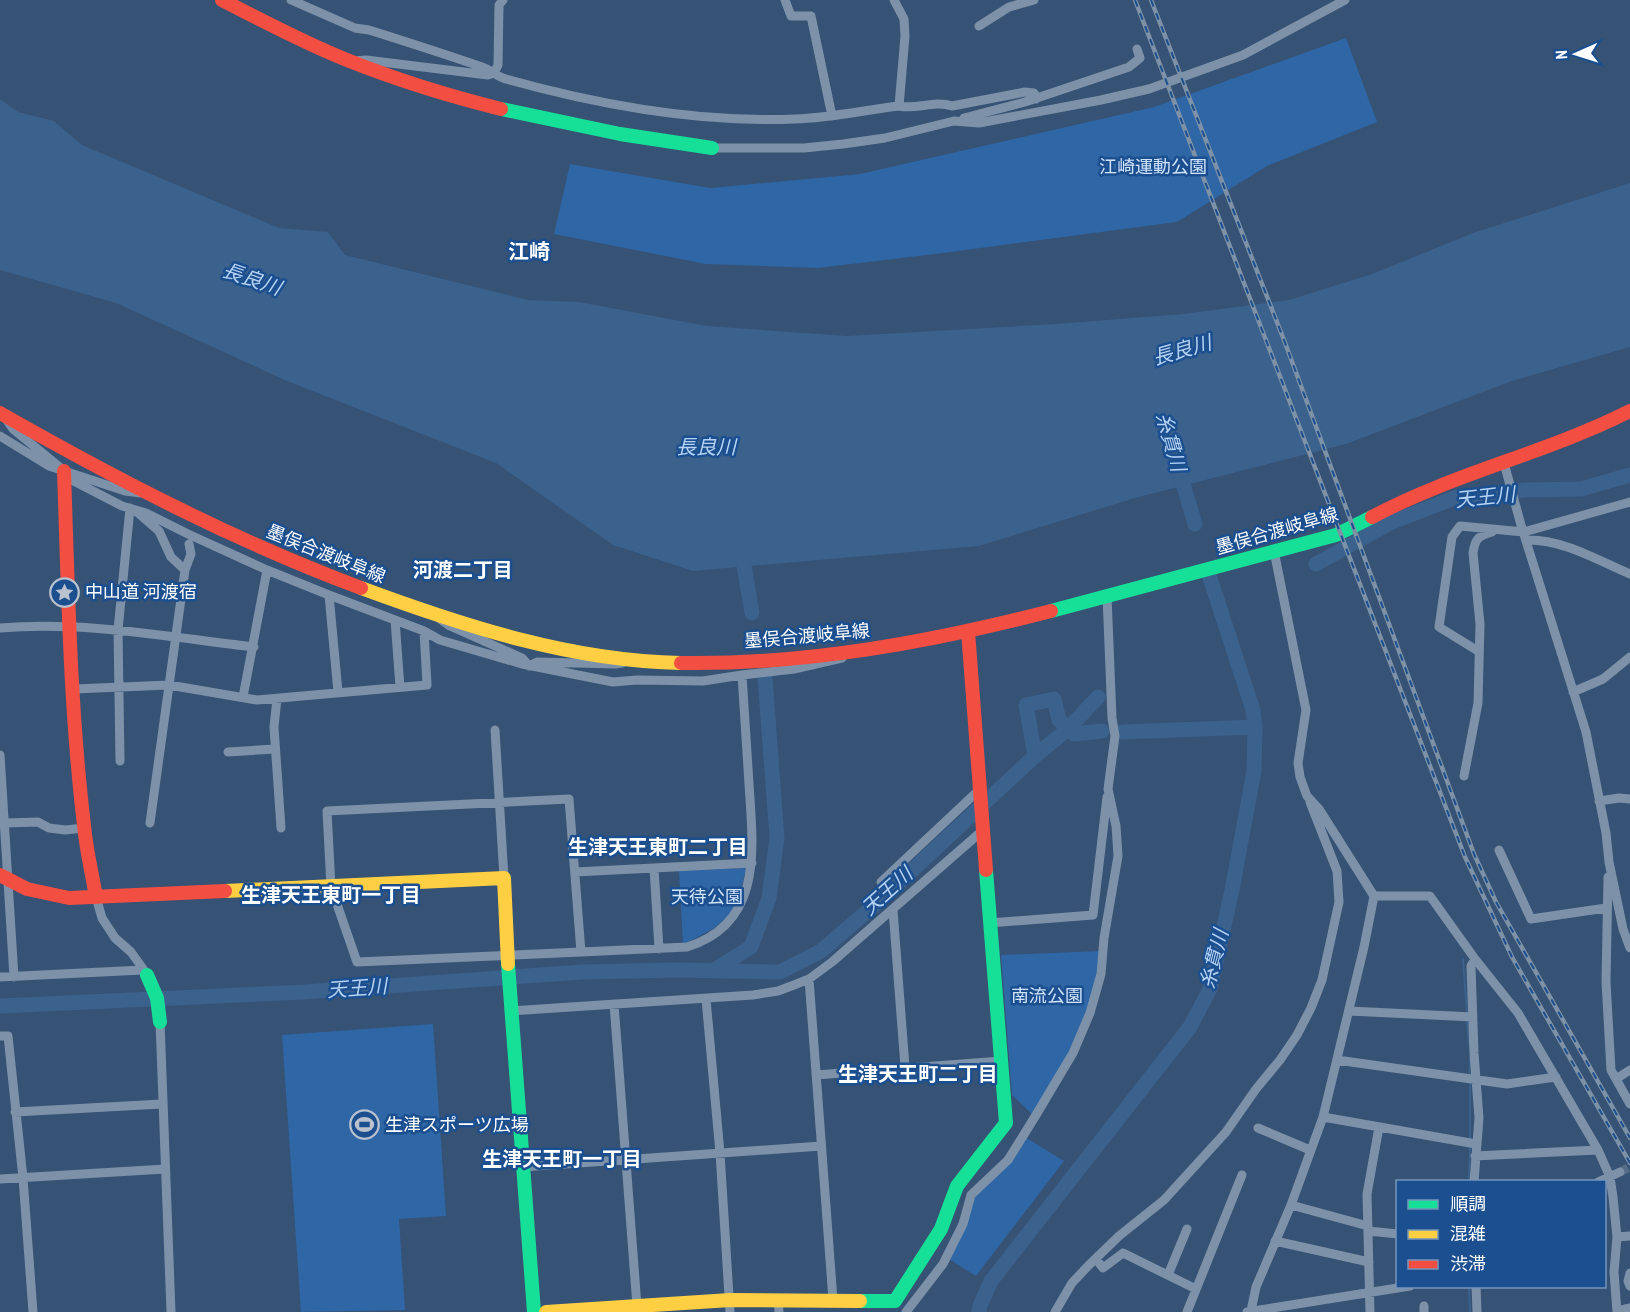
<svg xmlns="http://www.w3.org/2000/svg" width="1630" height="1312" viewBox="0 0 1630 1312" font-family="'PT Sans Narrow','Noto Sans JP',sans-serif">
  <rect width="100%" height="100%" fill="#365274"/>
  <path fill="#2f66a5" d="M1346 38 1377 122 1267 166 1177 222 935 254 818 268 706 264 554 234 570 164 710 188 860 174 1154 107Z
    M746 868C736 916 727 924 683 944L679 871Z
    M1100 951C1095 1016 1065 1060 1033 1115L1012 1095 1001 955Z
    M433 1024 446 1216 399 1219 405 1310 301 1312 282 1035Z
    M1025 1137 1064 1161 976 1276 949 1259 972 1200Z"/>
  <path fill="#3b618d" d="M0 99 18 112 54 121 82 145 279 228 328 232 345 255 528 300 579 302 707 326 847 336 1055 324 1183 314 1289 300 1372 274 1473 233 1630 183V347L1512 381 1346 444 1135 498 979 546 693 571 613 545 496 463 287 381 116 303 0 270Z"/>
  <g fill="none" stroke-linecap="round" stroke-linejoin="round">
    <path stroke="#3b618d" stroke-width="2" d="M1463 959 1467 1014
      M1467 1020 1469 1044
      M1470 1077V1058
      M1470 1082V1140
      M1469 1182 1470 1145
      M1469 1286 1470 1312"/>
    <path stroke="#3b618d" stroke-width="15" d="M1178 467 1195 524
      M741 548 752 613
      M1316 564 1392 522 1457 497 1525 490 1581 489 1630 475
      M1122 732 1255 727
      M1035 756 1026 705 1054 699 1059 720 1074 734 1102 731
      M714 970 751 947 769 898 777 838 765 677
      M0 1006 304 992 582 972 677 970 780 972 821 951 878 902 1035 756 1068 729 1098 697
      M979 1312 980 1306 991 1281 1190 1027 1210 989 1232 890 1254 771 1255 727 1253 710 1210 578"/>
    <path stroke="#546c89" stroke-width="9" stroke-dasharray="9 4.5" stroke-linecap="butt" d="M1620 1172 1630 1167"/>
    <path stroke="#7d92a8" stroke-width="9" d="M291 0 355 28 369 30C407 42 445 54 482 67 491 70 497 77 506 79 599 105 698 123 795 119 830 118 865 110 899 106 917 110 934 100 952 106L1025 92 1034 93 1036 99
      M785 0 791 16H811L832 116
      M894 0 904 19 905 36 899 106
      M979 26 1009 7 1034 0
      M354 61 366 60 488 75 494 73
      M494 73 498 65 499 5 503 0
      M964 118 1025 102 1129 67 1140 58 1137 49
      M712 148H804L843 144 885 138 954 121 979 123 1101 100 1149 89 1243 55 1345 0
      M6 419 13 429 62 469
      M0 436 49 466 125 491 141 493
      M1504 463 1521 525 1586 732 1606 833 1609 862 1623 929 1630 948
      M64 476 122 506 146 513 188 534 267 570 243 697
      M136 511 159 531 171 557 185 570
      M1526 540C1563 539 1597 560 1630 574
      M267 570 329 595 338 692
      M329 595 424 631
      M440 619 450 626 522 658 529 666 537 662 615 664 622 663
      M395 620 400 687
      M0 628C85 621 169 637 254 647
      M1478 651 1439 627 1452 537 1460 526 1524 532 1630 502
      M74 689 169 685 257 700 427 685 424 631 440 640 522 664 613 682 637 680 703 681 742 675
      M1573 692 1603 679 1630 657
      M277 699 274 727 281 828
      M495 730 504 878
      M228 752 275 749
      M0 755 14 977
      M120 761 118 630 130 508
      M1464 776 1478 703 1480 624 1473 553C1475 539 1478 536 1492 532
      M1599 801 1619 798 1630 799
      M5 823 38 822 49 828 65 830 84 828
      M150 823 185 570 191 554 189 544
      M1499 850 1531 919 1606 908
      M654 868 659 949
      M575 872 752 863
      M1608 877 1606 982 1611 1070 1616 1079
      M881 882 979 790
      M1374 896H1430L1475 959 1518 1013 1598 1150
      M96 897 102 918 115 938 131 952 146 973
      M893 910 905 1067
      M989 923 1093 915 1107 797
      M581 952 569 799 327 811 331 887 357 962 581 952 687 947C764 923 753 848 749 784 747 748 744 711 742 675L794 669 842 658
      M0 977 143 970
      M809 979 833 1300
      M706 999 720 1153 730 1312
      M614 1004 637 1306
      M510 1011 753 995 778 991 794 985 809 979 832 962 982 831
      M1349 1011 1473 1017
      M160 1022 171 1312
      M0 1036H8L23 1178 33 1312
      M1337 1060 1507 1084 1556 1077
      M1630 1070 1616 1079 1630 1104
      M816 1075 1001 1061
      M15 1112 162 1104
      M1323 1117 1476 1144
      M1258 1128 1310 1150
      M1475 1156 1598 1150 1610 1177 1613 1197 1617 1237 1614 1272 1617 1312
      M522 1167 821 1146
      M0 1179 165 1169
      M1474 1182 1479 1118 1474 1053 1471 966 1475 959
      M1598 1182 1620 1172
      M1291 1205 1368 1226
      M1368 1231 1398 1234
      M1617 1237 1630 1236
      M1275 1241 1369 1262
      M1096 1259 1103 1268 1123 1253 1196 1289
      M1630 1273 1628 1281 1630 1286
      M1168 1275 1187 1229
      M1476 1286 1477 1312
      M778 1300 779 1312
      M1424 1306V1312
      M1251 1311 1256 1287 1291 1205 1323 1117 1364 947 1374 896 1319 809 1307 796 1300 777 1298 763 1306 710 1274 551
      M1617 1311 1630 1308
      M906 1312 943 1264 963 1224 971 1195 1008 1160 1036 1115 1073 1053 1090 1013 1101 974 1104 938 1118 856 1116 826 1108 789 1115 736 1112 718 1107 596
      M1055 1312 1072 1283 1088 1266 1119 1236 1164 1200 1226 1132 1256 1089 1280 1060 1297 1035 1311 1008 1322 980 1339 902 1337 871 1310 802
      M1187 1312 1242 1175
      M1247 1312 1410 1286
      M1370 1312 1367 1194 1379 1127"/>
    <path stroke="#16e098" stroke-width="14" d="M501 109 620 134 712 148
      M1051 611 1336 535 1372 517
      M508 964 534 1312
      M147 975 157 998 160 1022
      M860 1301H895L941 1229 957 1186 1006 1123 986 870"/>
    <path stroke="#ffcf43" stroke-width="14" d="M361 588C464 626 571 661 681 663
      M225 891 504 878 508 964
      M546 1312 730 1300 860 1301"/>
    <path stroke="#f24e42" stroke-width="14" d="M222 0C263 21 304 43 347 60 397 80 449 96 501 109
      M0 413C116 479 235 541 361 588
      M64 471C68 589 70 708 84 825 86 849 92 873 96 897
      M1372 517C1454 473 1547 453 1630 411
      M968 631 986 870
      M681 663C806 665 931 642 1051 611
      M0 875 27 889 69 898 225 891"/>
    <defs>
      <path id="rail" d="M1135 0 1465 857 1512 957 1630 1163
        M1151 0 1284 340 1474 854 1496 902 1630 1138"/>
    </defs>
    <use href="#rail" stroke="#7e92a7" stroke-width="4.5"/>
    <use href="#rail" stroke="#1b4f8f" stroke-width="2" stroke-dasharray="7" stroke-linecap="butt"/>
  </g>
  <defs>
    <symbol id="sight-ring" viewBox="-11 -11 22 22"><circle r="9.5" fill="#1b4f8f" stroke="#b9c2ce" stroke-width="1.5"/><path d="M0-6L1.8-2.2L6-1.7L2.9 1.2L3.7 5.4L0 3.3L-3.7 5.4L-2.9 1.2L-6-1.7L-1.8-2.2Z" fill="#b9c2ce"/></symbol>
    <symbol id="stadium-ring" viewBox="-11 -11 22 22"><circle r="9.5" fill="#1b4f8f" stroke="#b9c2ce" stroke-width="1.5"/><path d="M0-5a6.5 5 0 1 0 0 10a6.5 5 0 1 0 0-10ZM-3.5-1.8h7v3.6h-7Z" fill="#b9c2ce"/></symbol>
  </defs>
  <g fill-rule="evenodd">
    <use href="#sight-ring" x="48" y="576" width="33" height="33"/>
    <use href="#stadium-ring" x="348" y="1108" width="33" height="33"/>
  </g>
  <g text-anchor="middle" stroke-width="5" stroke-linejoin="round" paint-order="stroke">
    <g font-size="18" fill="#cfe3fa" stroke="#1b4f8f">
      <text x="1153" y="173">江崎運動公園</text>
      <text x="707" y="903">天待公園</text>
      <text x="1047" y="1002">南流公園</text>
    </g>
    <g font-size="18" fill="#fff" stroke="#1b4f8f">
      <text transform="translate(1277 531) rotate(-16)" y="6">墨俣合渡岐阜線</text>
      <text transform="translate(326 554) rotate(22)" y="6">墨俣合渡岐阜線</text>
      <text transform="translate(807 636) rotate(-5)" y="6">墨俣合渡岐阜線</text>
    </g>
    <g font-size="18" fill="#fff" stroke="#1b4f8f" text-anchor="start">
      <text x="85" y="598">中山道 河渡宿</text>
      <text x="385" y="1131">生津スポーツ広場</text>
    </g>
    <g font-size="20" font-style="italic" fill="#b5d3f5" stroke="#1b4f8f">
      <text transform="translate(252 279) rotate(19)" y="7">長良川</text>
      <text transform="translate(1182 350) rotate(-16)" y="7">長良川</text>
      <text transform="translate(1171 442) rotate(74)" y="7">糸貫川</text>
      <text x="706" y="454">長良川</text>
      <text transform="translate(1485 497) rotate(-6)" y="7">天王川</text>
      <text transform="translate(887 891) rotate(-42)" y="7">天王川</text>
      <text transform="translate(1214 959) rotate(-76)" y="7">糸貫川</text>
      <text transform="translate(357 988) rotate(-4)" y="7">天王川</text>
    </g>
    <g font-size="20" font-weight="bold" fill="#fff" stroke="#1b4f8f">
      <text x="463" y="577">河渡二丁目</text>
      <text x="658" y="854">生津天王東町二丁目</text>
      <text x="331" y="902">生津天王東町一丁目</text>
      <text x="918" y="1081">生津天王町二丁目</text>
      <text x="562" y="1166">生津天王町一丁目</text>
    </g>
    <g font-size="21" font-weight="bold" fill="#fff" stroke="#1b4f8f">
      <text x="529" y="259">江崎</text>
    </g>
  </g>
  <rect x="1396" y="1180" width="210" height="108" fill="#1b4f8f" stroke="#7695bc" stroke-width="1.5"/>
  <rect x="1408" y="1200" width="30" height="9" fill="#16e098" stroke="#7695bc" stroke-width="1.5"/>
  <text x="1450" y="1210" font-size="18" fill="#ffffff">順調</text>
  <rect x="1408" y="1230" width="30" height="9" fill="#ffcf43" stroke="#7695bc" stroke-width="1.5"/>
  <text x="1450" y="1240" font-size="18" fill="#ffffff">混雑</text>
  <rect x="1408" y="1260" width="30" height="9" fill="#f24e42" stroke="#7695bc" stroke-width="1.5"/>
  <text x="1450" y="1270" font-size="18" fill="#ffffff">渋滞</text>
  <g transform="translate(1576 54) rotate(267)" stroke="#1b4f8f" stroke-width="4.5" paint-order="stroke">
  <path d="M0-4.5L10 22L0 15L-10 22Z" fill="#ffffff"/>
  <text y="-9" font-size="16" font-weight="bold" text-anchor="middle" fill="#ffffff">N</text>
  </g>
</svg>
